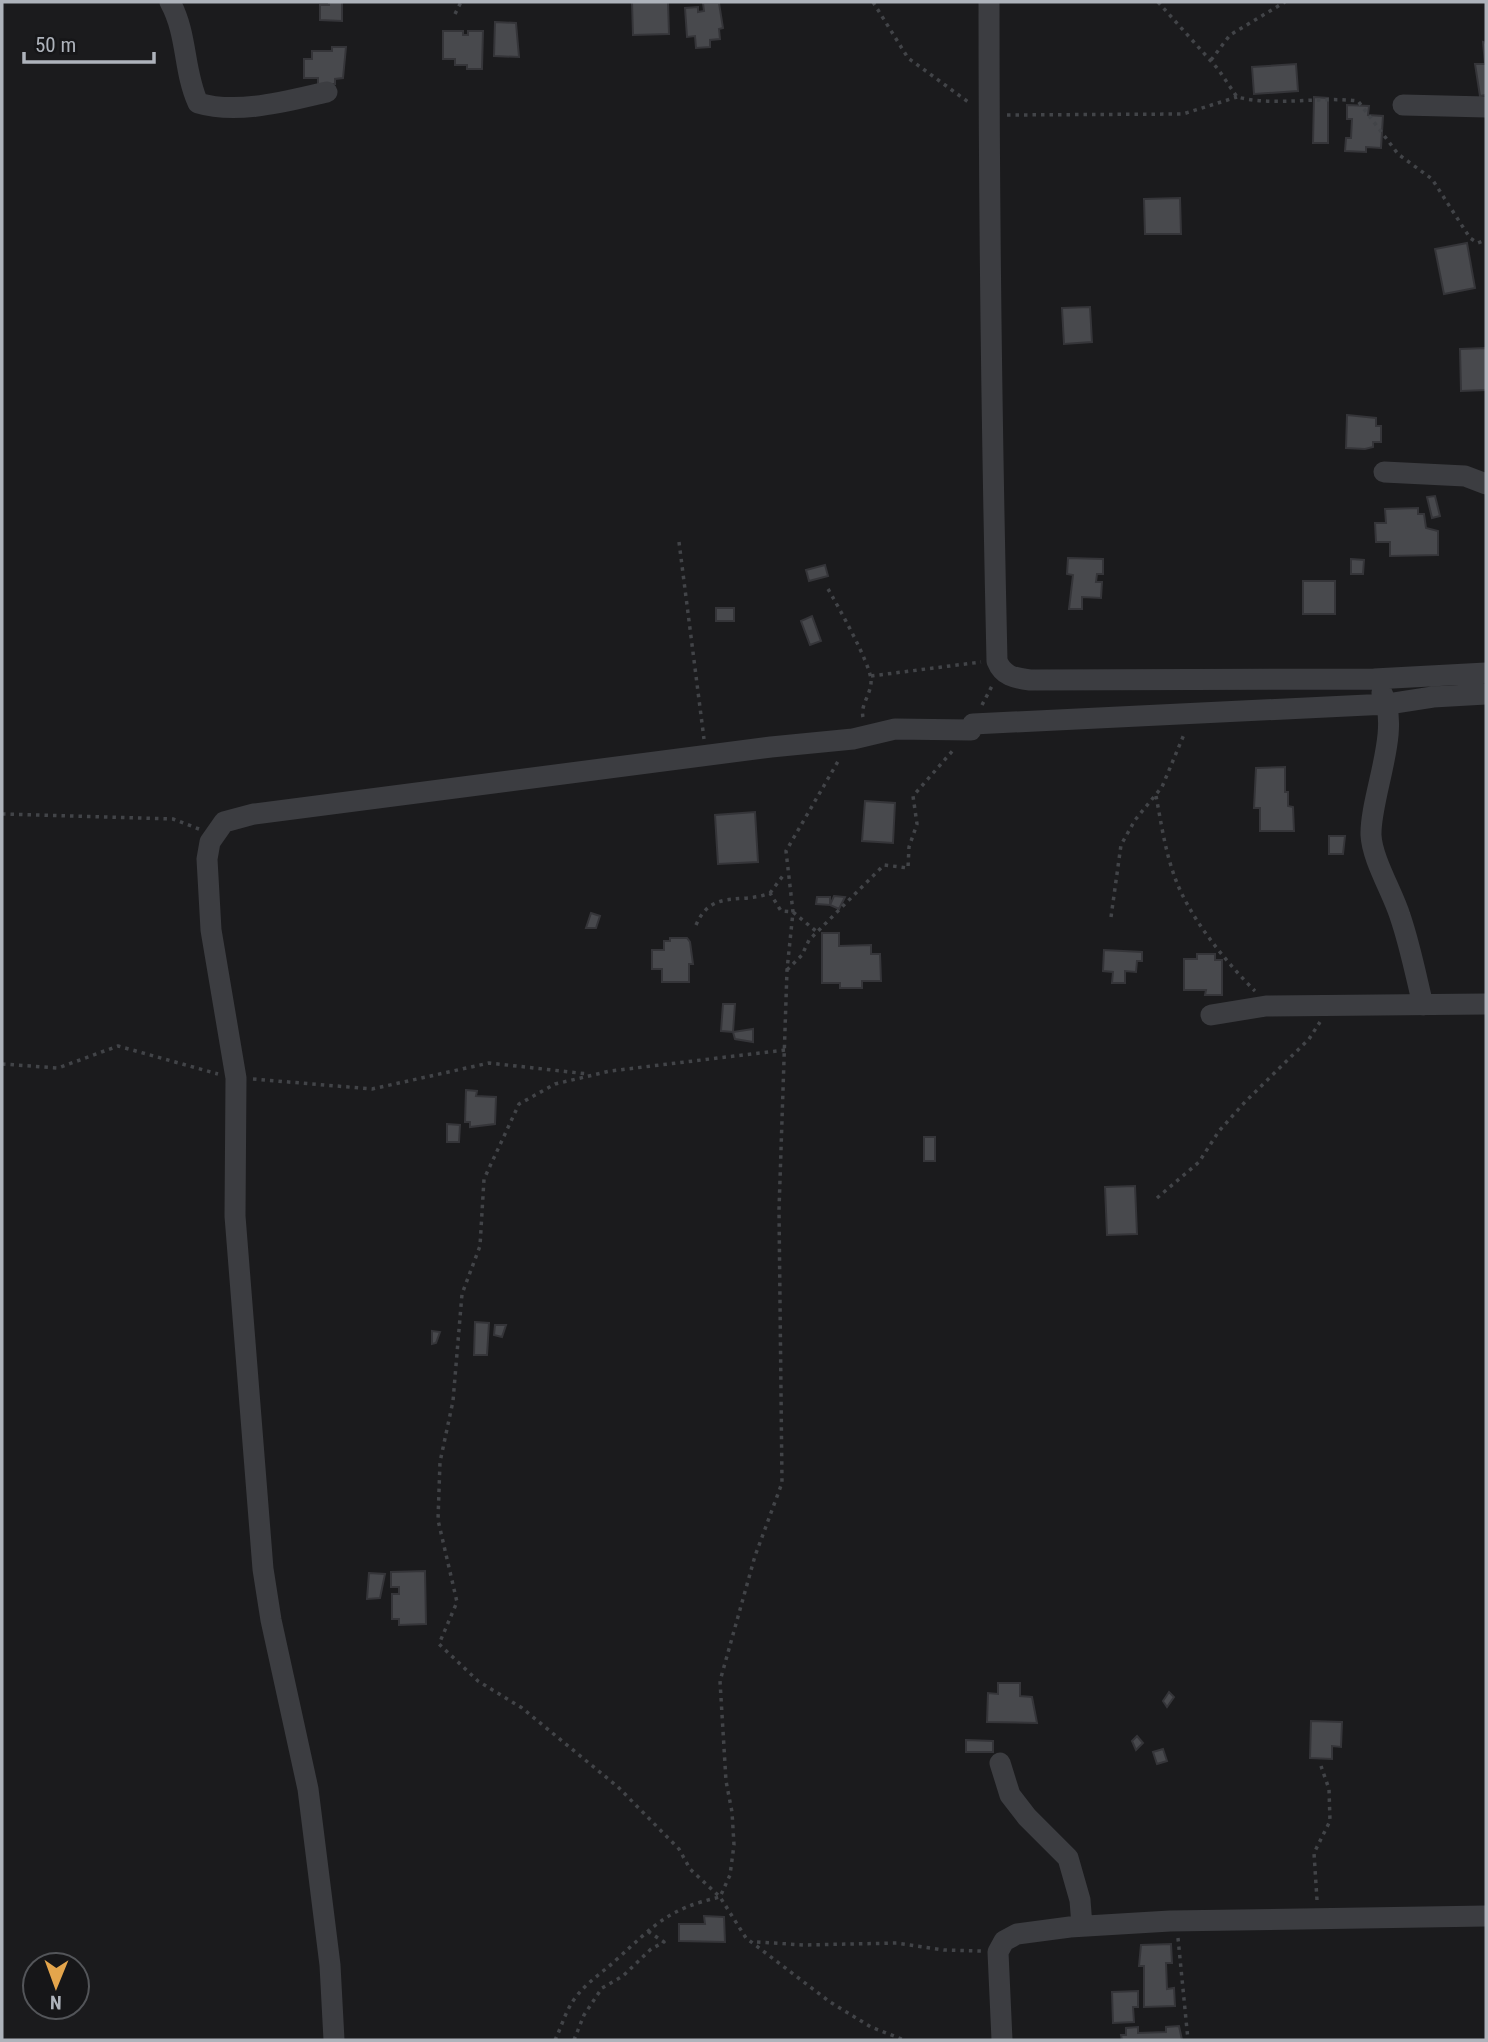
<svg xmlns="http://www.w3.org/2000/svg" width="1488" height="2042" viewBox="0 0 1488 2042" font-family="'Roboto Condensed',sans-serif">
  <rect width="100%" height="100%" fill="#1b1b1d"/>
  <path fill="#48494d" stroke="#353539" stroke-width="2" d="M329 2H342V21L320 20V5H329Z
    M632 2H668L669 34 633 35Z
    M703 3H719L723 28 719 29 720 39 710 40V47L696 48 695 36 687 37 685 8 698 7V12L704 11Z
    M495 22 516 23 519 57 494 56Z
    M443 31H463V35H468V31H483L482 69H467V65H455V59H443Z
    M1483 42 1486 43V95L1480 96 1475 64H1485Z
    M332 47H346L343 78 335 79V84H318V78H304V59H312V51H332Z
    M1296 64 1298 91 1254 94 1252 67Z
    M1314 97 1328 98V143H1313Z
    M1347 105 1369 106 1368 115 1383 116 1381 148 1366 147V152L1345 151 1346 138H1351L1352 119H1347Z
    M1180 198 1181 234H1145L1144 199Z
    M1467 243 1475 288 1444 294 1435 249Z
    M1090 307 1092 342 1064 344 1062 308Z
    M1486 348V390L1461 391 1460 349Z
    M1347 415 1376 418V426H1381V442H1373V447L1365 449 1346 448Z
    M1435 496 1440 516 1432 518 1427 497Z
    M1418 508V514H1424L1426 528 1438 531V555L1390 556V542H1376L1375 523H1386L1385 509Z
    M1068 558 1103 559V574H1097L1096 582H1102L1101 598 1082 597V609H1069L1073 575 1067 574Z
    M1351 559 1364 560 1363 574H1351Z
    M825 565 828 576 809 581 806 570Z
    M1303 581H1335V614H1303Z
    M716 608H734V621H716Z
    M812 616 821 641 810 645 801 621Z
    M1285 767V792H1288V806L1293 807 1294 831H1260V808H1254L1256 768Z
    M865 801 895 803 893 843 862 841Z
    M755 812 758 862 718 864 715 815Z
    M1329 836H1345L1343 854H1329Z
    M834 896 845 897 839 909 830 905Z
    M817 897H830V905L816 904Z
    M591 913 600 916 596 928H586Z
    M822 933H839V946L871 945V954H880L881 981H862V988H840V983H822Z
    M670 938H687L690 942 693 964H689V982H662V969H652V950H664V941H670Z
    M1104 950 1142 952V961H1137L1136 972 1125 971V983H1112L1113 972 1103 971Z
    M1197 954H1215V960H1222V995H1205L1206 990H1184V959H1197Z
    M723 1004H735L733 1032 721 1031Z
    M753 1029V1042L735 1039 733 1032Z
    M466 1090 477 1091 476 1096 496 1097 495 1124 470 1127V1122H465Z
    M447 1124 460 1125 459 1142H447Z
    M924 1137H935V1161H924Z
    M1135 1186 1137 1234 1107 1235 1105 1187Z
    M475 1322 489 1323 487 1355H474Z
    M495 1325H506L502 1337 494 1335Z
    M432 1331 440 1332 436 1343 432 1344Z
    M425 1571 426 1624 399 1625V1619H392V1594H399V1587H391V1572Z
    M369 1573 385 1574 380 1598 367 1599Z
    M998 1683H1020V1696L1032 1697 1037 1723 987 1722 988 1693 998 1694Z
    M1169 1692 1174 1697 1167 1707 1163 1701Z
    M1311 1721 1342 1722 1341 1747 1332 1746V1759L1310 1758Z
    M1137 1736 1143 1743 1136 1750 1132 1741Z
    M966 1740 993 1741V1752H966Z
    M1163 1749 1167 1761 1157 1764 1153 1752Z
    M704 1916 724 1917 725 1942 679 1941V1924H705Z
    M1171 1944 1172 1963H1166L1167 1989 1174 1988 1175 2006 1144 2007V1966H1139L1141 1945Z
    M1138 1991V2007H1133L1134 2022 1113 2023 1112 1992Z
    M1179 2026 1182 2040H1122L1121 2035H1126V2028L1138 2027V2033L1166 2032V2027Z"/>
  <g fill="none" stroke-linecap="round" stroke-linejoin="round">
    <path stroke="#424448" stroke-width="3.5" stroke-dasharray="3.5 5" stroke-linecap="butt" d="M873 2 908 58 971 104
      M1158 2 1218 69 1237 97C1277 107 1318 96 1358 101L1398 154 1432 179 1470 238 1478 243 1486 240
      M455 14 461 2
      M1211 60 1230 35 1285 2
      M1007 115 1183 114 1237 97
      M679 542 704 739
      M828 589C838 606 870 663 871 680 872 693 860 705 863 717
      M871 676 981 662
      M982 705 993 684
      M1156 796C1161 822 1165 850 1174 875 1188 916 1225 961 1255 991
      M2 814 173 819 199 829
      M770 893 785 873
      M1111 917 1121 845 1135 820 1162 787 1185 732
      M696 925C712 888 741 905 770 893L781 911 793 912 817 932
      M787 970 802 955 809 940 884 865 908 868 909 847 917 824 913 796 955 748
      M785 1050 610 1071 555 1084 519 1104 484 1179 480 1246 462 1294 453 1401 440 1462 438 1520 457 1602 439 1644 478 1681 522 1708 618 1787 679 1849 690 1869 720 1897 746 1938 830 2002 871 2027 904 2040
      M2 1064 58 1068 118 1046 218 1074
      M253 1079 372 1089 489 1063 588 1074
      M1157 1198 1199 1162 1219 1131 1245 1102 1309 1039 1320 1022
      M1317 1900 1314 1853 1330 1821 1329 1789 1321 1766
      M1178 1938 1188 2040
      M757 1942 804 1945 897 1943 944 1950 982 1951
      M555 2040C561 2028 565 2013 573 2001 585 1983 601 1974 616 1960 655 1925 667 1909 720 1897L730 1875 734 1845 732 1812 726 1781 720 1681 755 1556 782 1483 779 1210 787 970 793 912 786 851 840 758
      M574 2040 584 2015 602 1988 623 1976 651 1949 664 1942 646 1930"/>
    <path stroke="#3c3d41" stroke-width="21" d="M170 2C188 35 183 70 198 103 238 115 287 101 327 92
      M989 2C989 222 992 441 997 661 1003 676 1014 678 1030 680L1374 679 1486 673
      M1403 105 1486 107
      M1384 472 1465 476 1486 484
      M1382 693C1402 729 1370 796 1371 835 1372 859 1393 893 1400 916 1410 945 1416 976 1423 1005
      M1211 1015 1266 1006 1486 1004
      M1000 1763 1010 1795 1027 1817 1068 1858 1080 1900 1082 1926
      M334 2040 330 1965 308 1789 271 1620 263 1569 235 1216 236 1078 211 930 207 859 210 842 224 822 254 814 771 747 853 739 895 729 971 730 973 724 1388 704 1433 697 1486 694
      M1002 2040 998 1952 1004 1941 1017 1934 1070 1927 1170 1921 1486 1916"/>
  </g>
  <rect width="1488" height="2042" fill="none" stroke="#aeb3bb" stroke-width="7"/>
  <g transform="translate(56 1986) rotate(181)"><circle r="33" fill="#161618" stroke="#535559" stroke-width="2"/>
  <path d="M0-5L12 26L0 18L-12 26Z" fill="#e4a54c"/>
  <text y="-10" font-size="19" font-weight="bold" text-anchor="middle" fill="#aeb3bb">N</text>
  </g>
  <path d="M24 52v10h130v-10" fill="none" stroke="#aeb3bb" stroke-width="3.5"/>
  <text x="35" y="52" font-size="21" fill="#aeb3bb" stroke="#161618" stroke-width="5" paint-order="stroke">50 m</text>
</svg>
